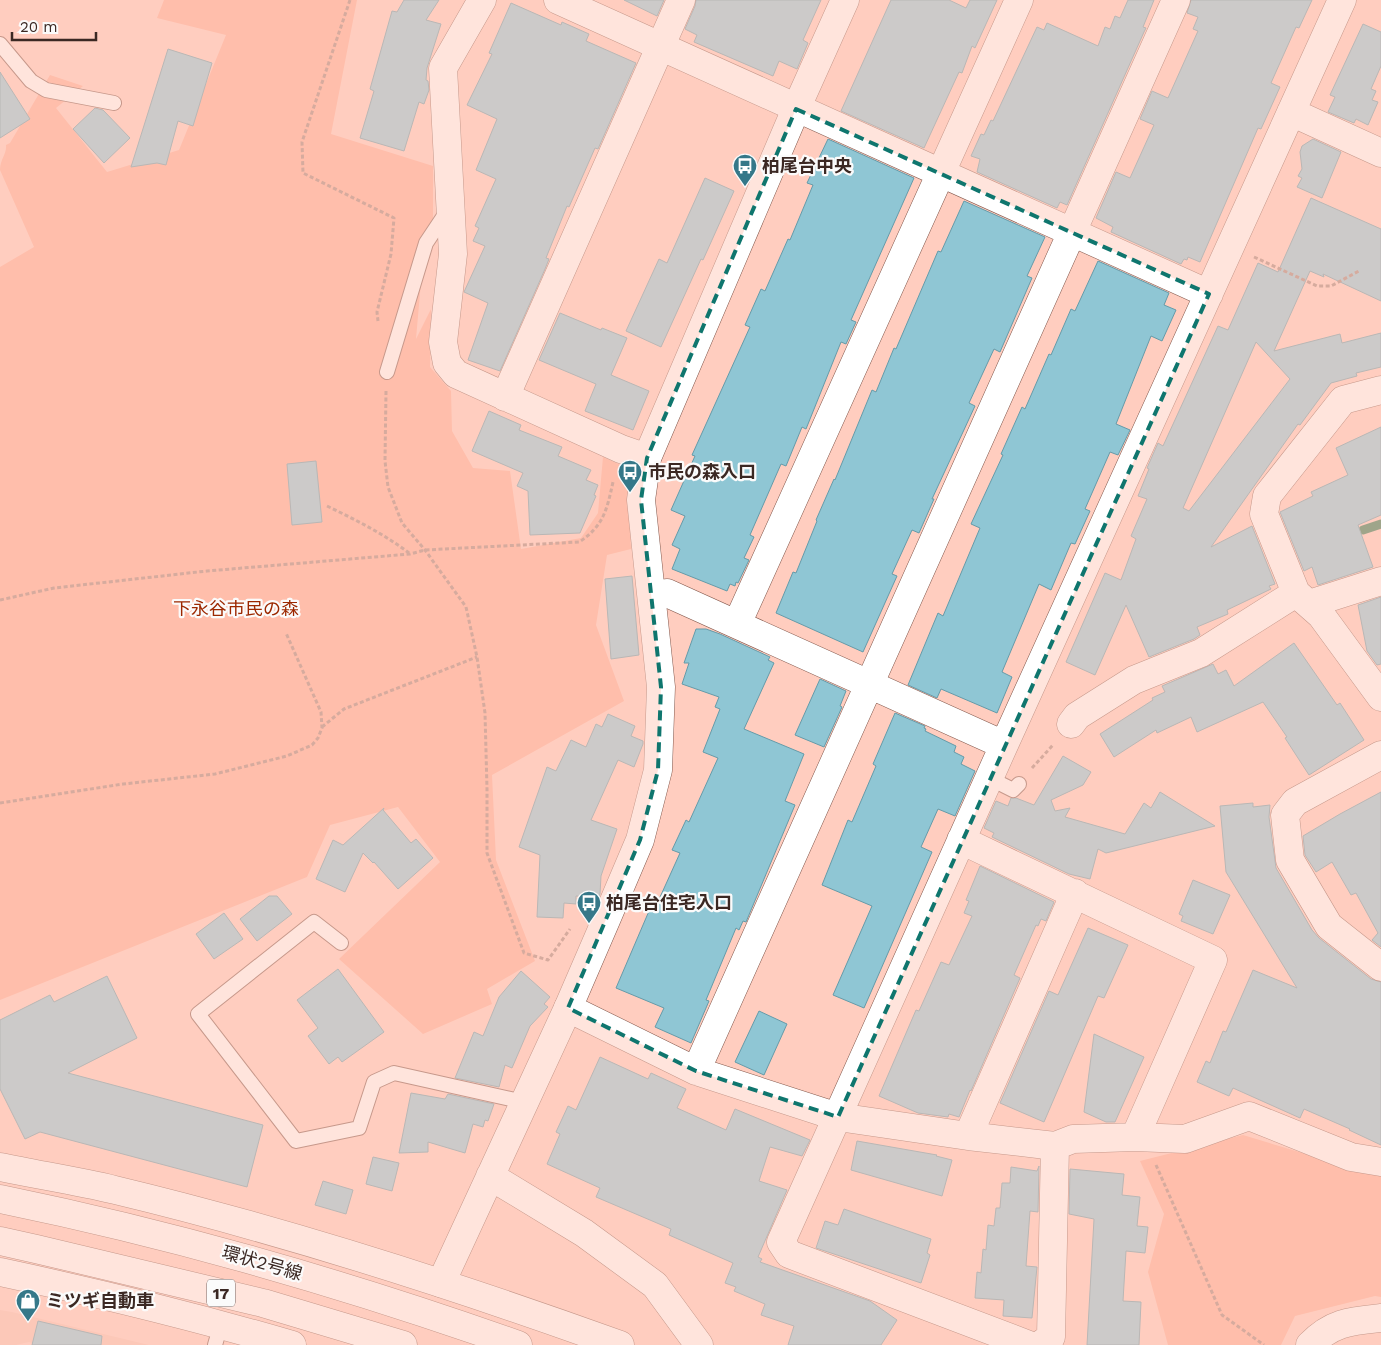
<svg xmlns="http://www.w3.org/2000/svg" width="1381" height="1345" viewBox="0 0 1381 1345" font-family="'Work Sans','Noto Sans JP',sans-serif">
  <rect width="100%" height="100%" fill="#ffcdbf"/>
  <path fill="#f9c0b0" d="M0 1310 12 1312 149 1345H38L29 1342 16 1345H0Z"/>
  <path fill="#feab93" d="M164 0H357L331 134 433 166V243L423 259 416 339 431 309 430 367 451 391 452 431 473 468 510 471 521 549 581 538 598 513 603 457 623 466 628 479 631 549 607 555 596 625 624 701 492 775 496 860 535 961 487 989 492 1004 423 1034 339 959 440 862 398 807 330 825 307 877 0 1000V267L34 247 0 170C0 159 7 154 6 145L10 143 50 75 83 86 56 108 107 172 179 150 226 35 157 18Z
    M1243 1135 1359 1170 1381 1174V1297L1375 1296 1295 1316 1281 1345H1168L1148 1272 1164 1214 1140 1161Z"/>
  <g fill="none" stroke-linecap="round" stroke-linejoin="round">
    <path stroke="#2c734b" stroke-width="9" d="M1363 530 1381 524"/>
  </g>
  <path fill="#8fc6d4" stroke="#659ba9" fill-rule="evenodd" d="M404 0H439L426 20 441 24 427 68 426 80 428 81 429 90 424 104 419 102 404 151 360 138 374 91 370 89 392 11 397 12Z
    M624 0H664L657 16Z
    M696 0H821L803 40 808 43 797 69 779 61 773 76 694 42 697 35 685 29 695 6Z
    M891 0H949L966 8 970 0H997L975 48 972 46 962 73 959 72 924 148 841 111Z
    M1128 0H1154L1143 27 1146 28 1144 32 1067 205 1060 202 1057 208 977 172 980 159 971 156 981 134 984 135 991 120 993 121 1037 27 1044 30 1047 23 1098 46 1105 27 1110 29 1115 16 1120 18Z
    M1191 0H1312L1299 28 1296 27 1271 83 1280 87 1261 129 1258 128 1200 262 1188 257 1187 260 1184 259 1181 264 1111 232 1113 227 1096 218 1116 172 1130 178 1154 125 1140 119 1152 91 1168 98 1198 31 1193 29 1198 17 1187 13Z
    M511 3 561 25 562 22 589 34 586 41 636 63 598 149 595 148 569 207 567 206 546 258 549 259 545 269 500 371 468 360 488 303 464 292 485 246 473 241 479 228 475 226 496 179 476 170 497 119 467 105 492 54 489 53Z
    M1363 24 1381 32V66L1371 89 1376 91 1372 100 1378 102 1368 125 1356 119 1354 123 1328 112 1335 97 1330 95Z
    M168 49 212 63 193 126 178 121 166 165 157 163 131 167Z
    M0 72 30 119 0 138Z
    M95 108 103 110 130 138 104 163 73 129Z
    M828 139 914 178 851 320 856 322 846 344 841 342 806 429 802 427 786 466 781 464 750 535 754 537 744 558 749 560 738 583 736 582 735 586 730 584 727 591 672 569 680 549 672 545 685 516 671 510 695 456 692 455 750 327 745 325 761 289 765 291 788 239 790 240 813 185 807 183Z
    M1313 139 1341 152 1322 198 1297 187 1302 178 1298 176 1302 169 1300 152 1302 146Z
    M705 178 734 191 703 260 701 259 661 347 626 331 659 259 667 263Z
    M1311 198 1381 229V301L1323 274 1324 277 1310 271 1274 351 1340 334 1342 343 1381 333V367L1356 373 1357 376 1331 383 1300 425 1298 424 1211 547 1252 526 1275 584 1269 586 1271 589 1227 610 1228 614 1197 627 1200 635 1194 639 1149 657 1126 605 1095 675 1066 662 1105 573 1121 580 1136 539 1131 536 1147 499 1138 496 1149 469 1147 468 1158 443 1163 446 1218 326 1228 330 1258 263 1278 272ZM1256 342 1290 379 1189 511 1183 508Z
    M964 201 1045 237 1027 276 1032 278 1000 352 994 349 969 403 975 406 932 499H934L919 533 912 530 892 574 897 576 863 652 776 613 793 572 796 573 817 521 816 520 834 479 835 480 872 390 876 392 894 348 896 349 938 251 941 252Z
    M1098 261 1169 293 1164 305 1176 310 1162 341 1151 336 1116 424 1130 430 1118 455 1110 452 1085 509 1090 511 1075 544 1071 543 1051 590 1039 584 1002 672 1012 677 997 713 941 689 937 698 908 685 938 613 943 616 980 528 971 524 1003 455 1001 454 1022 407 1025 409 1049 354 1051 355 1071 309 1075 311Z
    M560 313 601 330 602 328 627 338 611 375 649 391 633 430 585 411 596 384 539 360Z
    M489 411 521 425 519 430 562 447 558 456 591 470 586 480 598 485 594 495 596 496 580 533 530 535 528 491 517 486 523 473 472 451Z
    M1381 427V515L1358 525 1373 567 1318 585 1312 567 1304 571 1280 512 1313 496 1311 492 1348 475 1336 448Z
    M316 461 322 522 292 525 287 464Z
    M632 576 639 655 611 659 605 579Z
    M1381 597V664L1377 665 1367 651 1358 605Z
    M696 629H706L720 634 770 657 768 660 774 663 744 729 804 754 785 801 795 805 746 922 743 921 739 930 736 928 706 1000 709 1001 691 1043 655 1027 664 1008 616 988 652 904 656 906 680 853 672 850 686 820 689 822 718 758 703 752 720 709 715 707 719 697 682 684 689 663H684Z
    M1294 643 1337 705 1340 703 1364 740 1309 775 1285 738 1287 737 1263 702 1197 732 1191 717 1157 733 1156 730 1114 757 1100 734 1153 700 1152 698 1165 692 1162 686 1213 664 1218 674 1226 670 1234 686Z
    M820 679 846 691 840 706 842 707 824 747 795 735Z
    M895 713 925 726 924 728 926 729 925 731 956 746 954 752 964 757 961 764 975 771 955 816 938 809 921 847 932 852 864 1008 833 995 872 906 822 885 848 820 852 822 876 766 873 764Z
    M608 714 635 726 631 736 643 741V744L634 767 618 760 591 820 617 829 601 876 600 894 599 897 576 896V904L564 903 563 918 537 917 540 855 519 847 547 767 556 771 571 740 586 747 596 724 602 727Z
    M1063 756 1091 772 1083 785 1051 800 1055 811 1070 808 1065 817 1125 834 1144 803 1151 808 1160 792 1215 826 1106 853 1098 849 1090 879 1069 874 992 837 994 833 984 828 996 801 1008 806 1011 798H1016L1034 805Z
    M1381 792V947L1372 940 1378 933 1356 893 1351 895 1332 862 1316 872 1305 855 1303 836 1340 814Z
    M1253 803V807L1270 805 1269 817 1276 868 1312 930 1319 938 1371 979 1381 982V1145L1349 1130 1350 1129 1304 1109 1300 1118 1233 1088 1229 1096 1197 1082 1206 1061 1210 1063 1223 1031 1226 1032 1253 970 1297 988 1226 872 1220 806Z
    M384 808 383 810 411 843 416 839 433 858 398 889 374 862 373 863 363 853 345 892 316 879 333 840 343 845Z
    M980 866 1054 902 1046 921 1041 919 1038 926 1036 925 1014 975 1020 978 971 1091 970 1090 959 1117 949 1114 948 1117 918 1113 879 1096 916 1010 919 1011 941 962 949 965 972 916 964 913 969 901 966 900Z
    M1193 880 1230 895 1213 934 1181 921 1183 916 1179 914Z
    M269 896H277L292 914 257 941 240 919Z
    M224 913 243 939 214 959 196 934Z
    M1088 928 1128 945 1104 998 1098 996 1044 1122 1000 1103 1049 991 1058 995Z
    M338 969 384 1032 342 1062 338 1057 329 1064 308 1036 318 1028 297 1000Z
    M521 971 550 997 544 1004 548 1007 530 1026 512 1068 505 1065 499 1087 455 1078 474 1032 483 1036 499 997Z
    M107 976 137 1038 68 1073 263 1125 247 1187 40 1132 25 1139 0 1089V1020L50 995 54 1002Z
    M759 1011 787 1024 764 1075 735 1062Z
    M1094 1034 1144 1057 1115 1122H1106L1084 1112Z
    M600 1057 648 1079 651 1073 686 1089 677 1108 726 1130 735 1109 810 1140 802 1156 770 1147 759 1181 787 1190 758 1257 762 1259 760 1262 870 1301 897 1320 881 1345H788L794 1326 761 1315 765 1304 734 1291 736 1287 725 1283 733 1263 669 1235 671 1229 596 1197 600 1188 547 1164 560 1134 556 1132 568 1106 576 1110Z
    M411 1093 445 1099 448 1094 494 1104 488 1121 485 1120 483 1127 473 1124 465 1153 428 1142V1152L399 1153Z
    M857 1141 937 1155 936 1156 952 1160 942 1196 851 1170Z
    M373 1157 399 1163 392 1191 366 1184Z
    M1039 1166 1038 1212 1030 1211 1026 1266 1037 1267 1032 1318 1003 1316 1004 1300 975 1298 977 1272 981 1273 983 1249 986 1250 988 1225 994 1226 996 1208H1000L1002 1183H1010L1011 1167 1037 1171Z
    M1070 1169 1124 1174 1122 1195 1140 1197 1137 1226 1148 1227 1145 1253 1126 1251 1123 1301 1141 1302 1139 1345H1087L1094 1219 1069 1214Z
    M323 1181 353 1190 346 1214 315 1205Z
    M844 1209 931 1239 927 1253 930 1255 921 1283 816 1248 825 1221 838 1225Z
    M38 1321 102 1336 101 1345H32Z"/>
  <g fill="none" stroke-linecap="round" stroke-linejoin="round">
    <defs>
      <path id="service" d="M0 44 31 81 46 90 114 103
        M387 372 426 243 448 210
        M989 778 1013 790 1019 784
        M341 943 314 922 198 1014 296 1141 359 1128 374 1082 394 1073 524 1102
        M215 1345 221 1324"/>
      <path id="minor" d="M482 0 443 68 453 254 443 342 447 363 456 374 621 449 647 458
        M558 0 1209 294
        M1291 112 1381 153
        M1381 390 1343 400 1267 496 1264 514 1296 593 1321 615 1381 697
        M505 397 681 0
        M652 596 667 593 1004 745
        M1309 604 1381 581
        M737 624 1019 0
        M1071 724 1077 716 1134 680 1201 653 1296 593
        M1381 755 1295 802 1285 815 1290 860 1329 926 1381 967
        M961 840 1213 960 1135 1137
        M568 1008 696 1071 838 1117 968 1136 1055 1146 1073 1139 1135 1137 1185 1139 1249 1116 1351 1157 1381 1162
        M696 1071 1176 0
        M968 1136 1075 893
        M1029 1345 789 1254 781 1242 1004 745 1342 0
        M1040 1345 1051 1337 1055 1146
        M1310 1345C1332 1322 1351 1321 1381 1318"/>
      <path id="tertiary" d="M490 1176 584 1233 655 1285 699 1345
        M441 1283 568 1008 606 920 640 840 658 770 661 687 641 500 647 458 796 109 845 0"/>
      <path id="primary" d="M0 1167C38 1175 77 1181 115 1190 286 1231 454 1285 620 1345
        M0 1199C176 1235 349 1285 518 1345
        M0 1241 36 1249 263 1303 403 1345
        M0 1272C98 1293 196 1317 292 1345"/>
    </defs>
    <use href="#service" stroke="#83584c" stroke-width="16"/>
    <use href="#minor" stroke="#83584c" stroke-width="29"/>
    <use href="#tertiary" stroke="#83584c" stroke-width="29"/>
    <use href="#primary" stroke="#83584c" stroke-width="29"/>
    <path stroke="#a48076" stroke-width="3" stroke-dasharray="4 2.5" stroke-linecap="butt" d="M350 0 302 142 303 173 394 218 391 254 377 312 378 321
      M1254 257 1317 286H1331L1359 271
      M386 391 385 461 388 487 402 523 425 550 466 607 477 657 485 713 487 789V853L524 953 548 960 570 929
      M327 506C356 520 384 534 409 553
      M0 600 54 588 207 571 410 554 425 550 579 542C604 526 607 509 613 482
      M322 727 344 709 477 657
      M1032 768 1053 745
      M0 803 123 784 215 774 287 756 312 745 318 738 322 728 321 712 286 633
      M1156 1165 1222 1315 1264 1345"/>
    <use href="#service" stroke="#fff" stroke-width="14"/>
    <use href="#minor" stroke="#fff" stroke-width="28"/>
    <use href="#tertiary" stroke="#fff" stroke-width="28"/>
    <use href="#primary" stroke="#fff" stroke-width="28"/>
  </g>
  <path d="M0 0H1381V1345H0ZM796 109 1209 294 838 1117 696 1071 568 1008 640 840 658 770 661 687 641 500 647 458Z" fill="#ffcdbf" fill-opacity=".55" fill-rule="evenodd"/>
  <path fill="none" stroke="#0f766e" stroke-width="4" stroke-dasharray="10 6" stroke-linejoin="round" d="M796 109 1209 294 838 1117 696 1071 568 1008 640 840 658 770 661 687 641 500 647 458Z"/>
  <defs>
    <symbol id="bus-pin" viewBox="-11 -11 22 30"><path d="M0 17L-7.5 6A9.5 9.5 0 1 1 7.5 6Z" fill="#357889" stroke="#fbfbfb"/><path d="M-5-6H5V4H4V6H2V4H-2V6H-4V4H-5ZM-3.5-4V0h7V-4ZM-3.5 1.2v1.5H-2V1.2ZM2 1.2v1.5H3.5V1.2Z" fill="#fff"/></symbol>
    <symbol id="shop-pin" viewBox="-11 -11 22 30"><path d="M0 17L-7.5 6A9.5 9.5 0 1 1 7.5 6Z" fill="#357889" stroke="#fbfbfb"/><path d="M-5-2.5h2.3a2.7 3.5 0 0 1 5.4 0H5L5.5 6h-11ZM-1.5-2.5h3a1.5 2.3 0 0 0-3 0Z" fill="#fff"/></symbol>
  </defs>
  <g fill-rule="evenodd">
    <use href="#bus-pin" x="731" y="152" width="28" height="38"/>
    <use href="#bus-pin" x="616" y="458" width="28" height="38"/>
    <use href="#bus-pin" x="575" y="889" width="28" height="38"/>
    <use href="#shop-pin" x="14" y="1287" width="28" height="38"/>
  </g>
  <g text-anchor="middle" stroke-width="4.5" stroke-linejoin="round" paint-order="stroke">
    <rect fill="#fbfbfb" stroke="#756764" stroke-width="1" x="207" y="1279.5" width="28" height="27" rx="4"/>
    <g font-size="16" font-weight="bold" fill="#3b2823">
      <text x="221" y="1299">17</text>
    </g>
    <g font-size="18" font-weight="bold" fill="#3b2823" stroke="#fbfbfb" text-anchor="start">
      <text x="762" y="172">柏尾台中央</text>
      <text x="648" y="478">市民の森入口</text>
      <text x="606" y="909">柏尾台住宅入口</text>
      <text x="46" y="1307">ミツギ自動車</text>
    </g>
    <g font-size="18" fill="#9c2800" stroke="#fbfbfb">
      <text x="236" y="615">下永谷市民の森</text>
    </g>
    <g font-size="18" fill="#3b2823" stroke="#fbfbfb">
      <text transform="translate(262 1263) rotate(16)" y="6">環状2号線</text>
    </g>
  </g>
  <path d="M12 32v8h84v-8" fill="none" stroke="#3b2823" stroke-width="2.5"/>
  <text x="20" y="32" font-size="15" fill="#3b2823" stroke="#fbfbfb" stroke-width="4" paint-order="stroke">20 m</text>
</svg>
